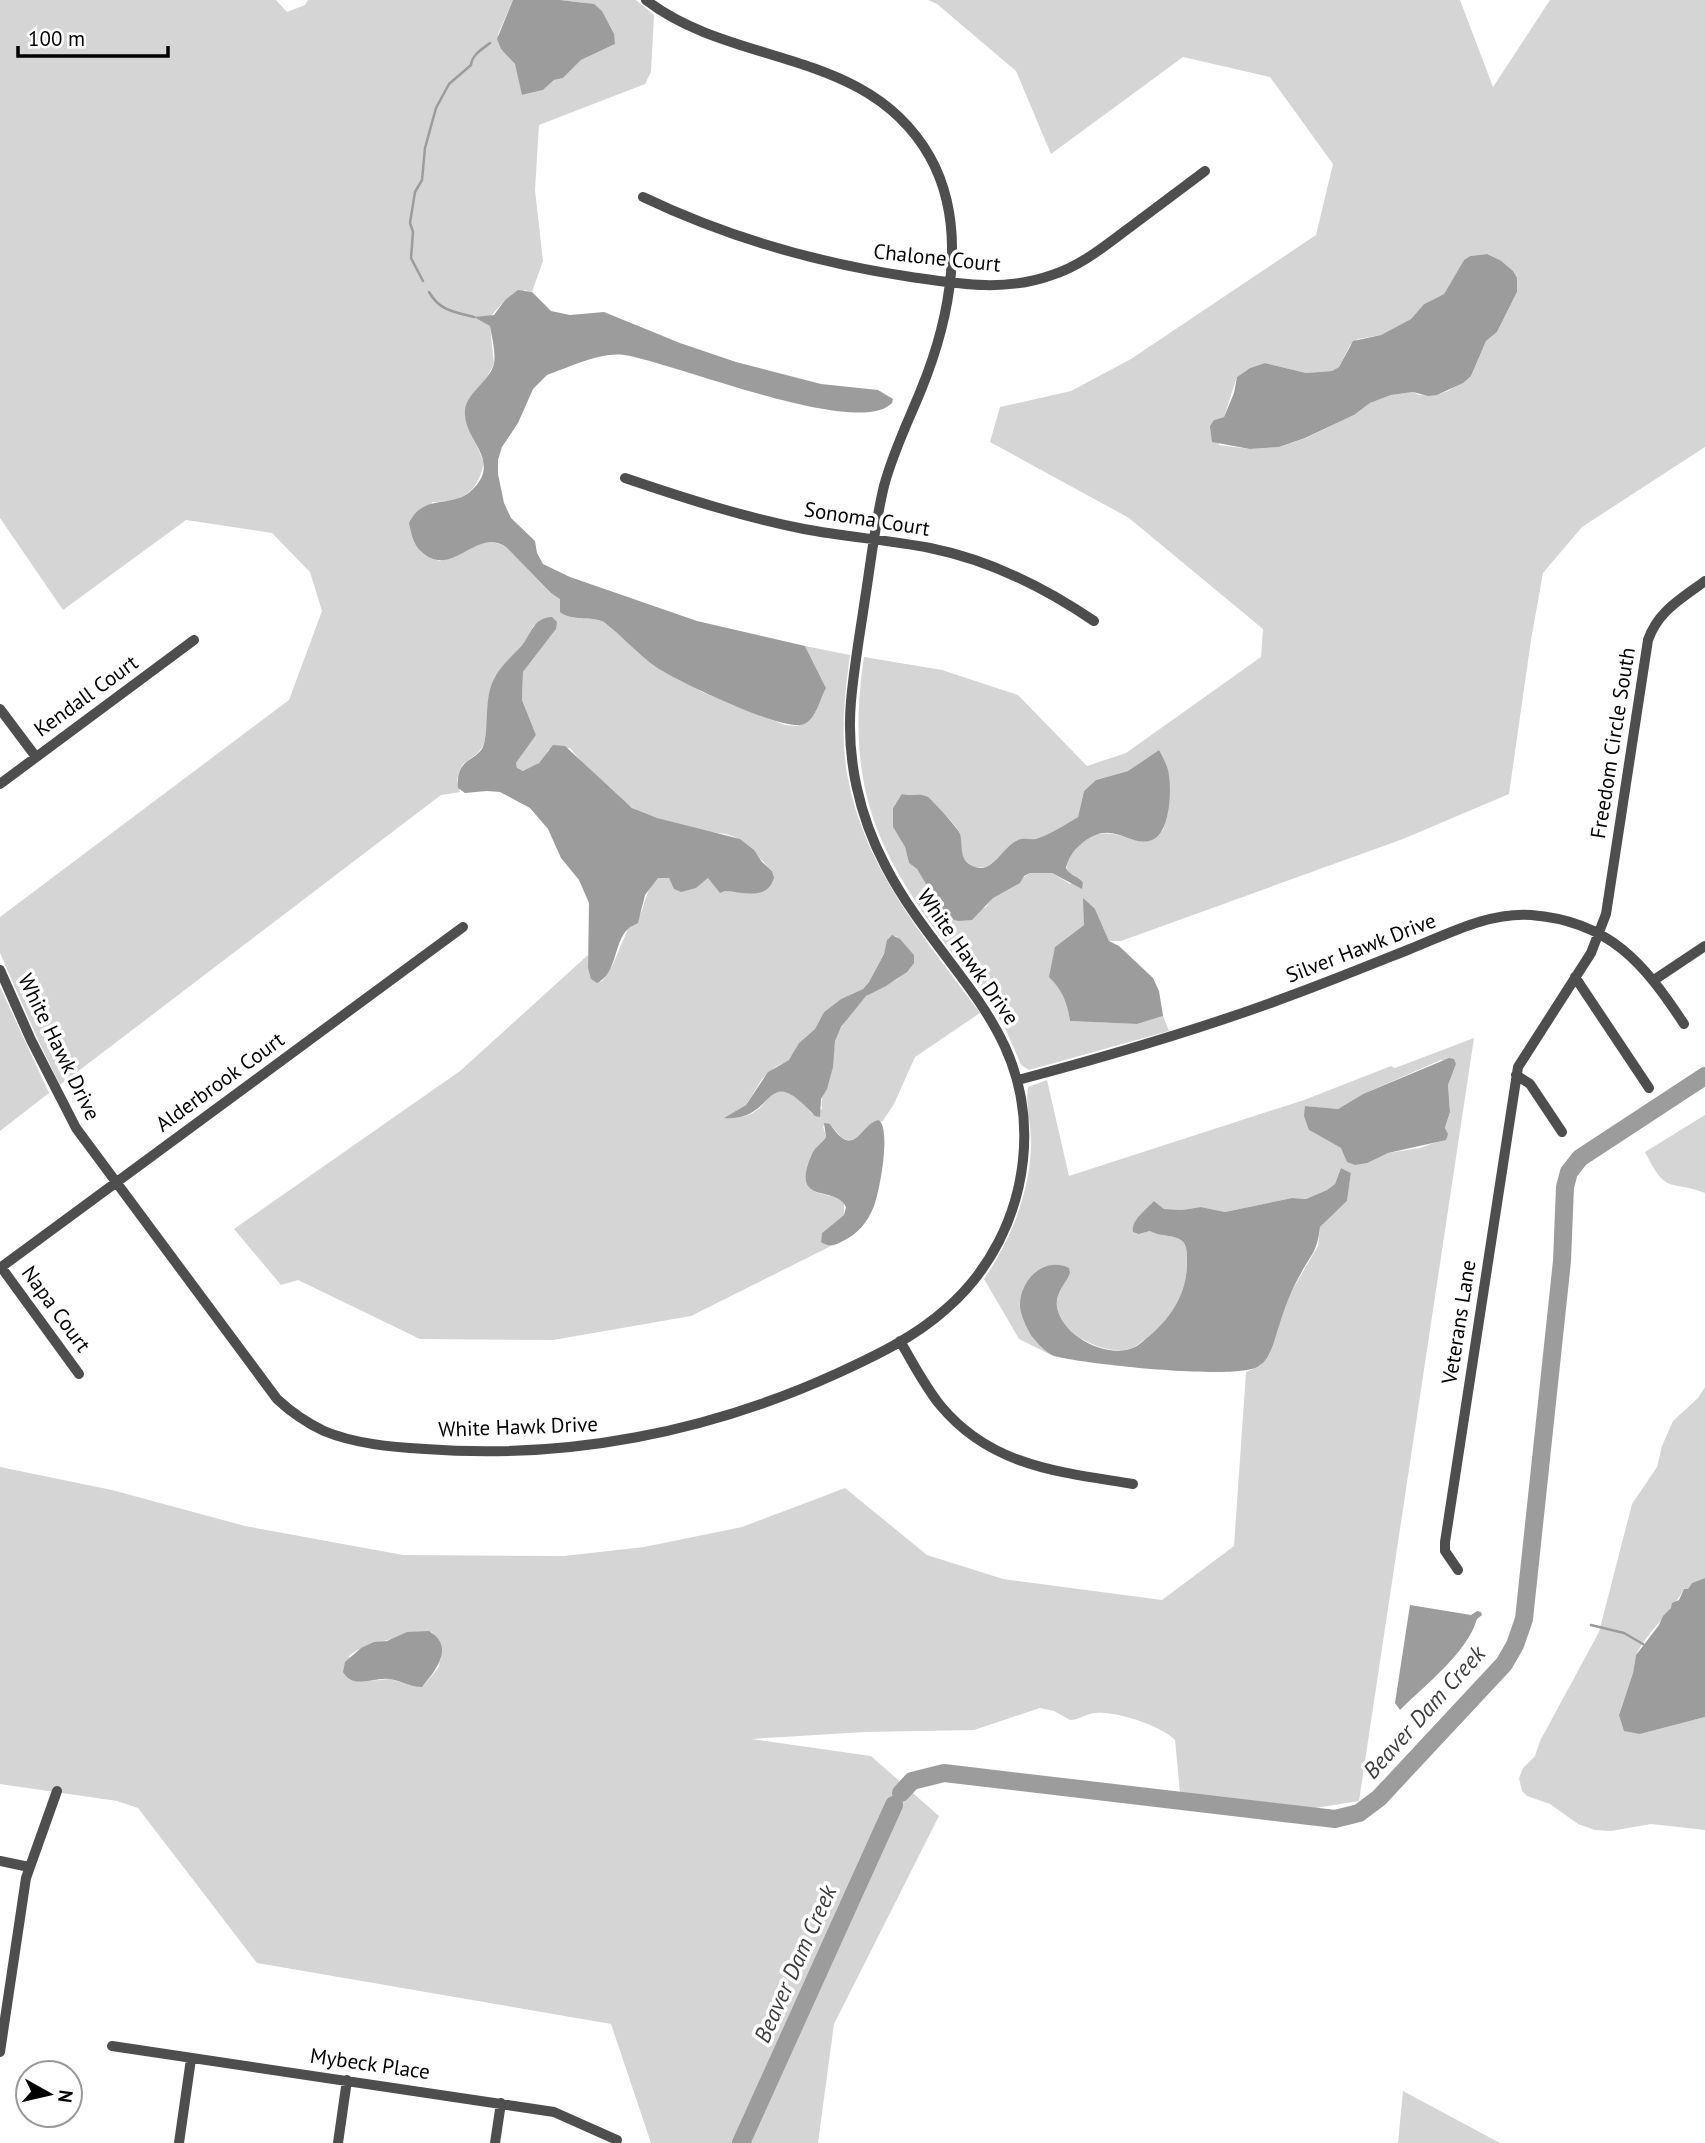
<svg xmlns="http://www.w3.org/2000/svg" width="1705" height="2143" viewBox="0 0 1705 2143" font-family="'PT Sans',sans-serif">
  <rect width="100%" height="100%" fill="#fff"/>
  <path fill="#d5d5d5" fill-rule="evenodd" d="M0 0H276L287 12 305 5 308 0H513L498 34 501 49 511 58 518 70 523 95 543 90 554 80 563 78 581 60 615 44C614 35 611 31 607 23 595 0 584 3 560 0H636L654 15 651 72 645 84 539 125 535 190 543 261 532 292 525 290 505 300 491 316 477 317 490 326 494 364 465 417 484 463C477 493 463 502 432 502L430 558 440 561C460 552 485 534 506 547L551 593 561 599V612L577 618H597L604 622 702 692 785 725 797 726 815 712 826 688 805 646 850 655C845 692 841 730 846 767 861 866 924 936 980 1013L915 1057 894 1104 882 1122 879 1120C857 1129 854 1158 830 1124L823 1126 826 1137 817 1147 808 1186C819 1198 832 1192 844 1203V1215L822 1233 821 1242 831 1246 691 1316 553 1340 420 1339 298 1280 281 1285 234 1229 460 1071 588 955V968L601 982 603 980 613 964 628 929C647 919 641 892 658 878H669L675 889 696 888 708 878 716 885V889C740 894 750 893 773 882L772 871C759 859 750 842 732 836 722 832 710 833 700 830 678 823 653 820 633 808 609 794 587 769 570 748L548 750C543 761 535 768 523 771L517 769 516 763 536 735 522 700 523 672 553 633 534 625 525 641 494 679 484 744 478 753 463 764 459 772 457 780 460 792 441 795 60 1085 39 1042 0 953V917L289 700 322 611 310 572 272 533 186 520 63 610 0 518ZM896 936 914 955C901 987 889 979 866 996 861 1000 839 1029 837 1035 833 1045 834 1057 832 1068 830 1082 819 1095 822 1109L812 1114C805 1104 785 1082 772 1094 766 1099 764 1106 757 1110 747 1118 738 1117 726 1117L746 1105 762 1079 775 1067 790 1060 799 1043 815 1029 824 1012 841 999 863 989 869 982 884 954 889 937Z
    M928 0H1460L1493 87 1550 0H1705V447L1582 527 1543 573 1531 640 1509 794 1403 839 1121 941H1109L1095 909 1084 925 1055 947 1061 989 1067 1003 1070 1021 1137 1024 1163 1016 1169 1031 1029 1070 1021 1065 1005 1028 992 1006C902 884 839 821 864 657L942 670 1018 695 1087 766 1126 753 1261 657 1263 629 1129 518 990 442 1000 407 1071 391 1131 359 1316 235 1333 164 1270 77 1183 57 1051 154 1016 71 937 4ZM1487 254 1500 260 1517 292 1497 332 1486 341 1471 376 1448 391 1437 395H1419L1413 392 1391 395 1370 403 1354 415 1306 438 1279 447 1250 449 1219 445 1214 420 1224 417 1237 377 1250 368 1265 363 1306 373 1332 371 1339 367 1350 345 1358 339 1381 335 1411 319 1424 304 1444 294 1464 260 1470 256ZM1159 750 1168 812 1163 830 1146 841C1118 836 1094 823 1074 851 1069 858 1065 864 1068 872L1080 879 1070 884 1052 873H1030L993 897 986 907 958 921 946 914 917 869 909 863 905 847 893 827 895 804 901 799 933 802C940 813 953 819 958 831 962 839 960 849 963 857 965 862 971 865 975 867 995 871 1001 851 1014 842 1022 837 1027 840 1035 840 1045 839 1068 823 1078 817L1084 791 1096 780 1128 771Z
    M0 987 49 1093 0 1131Z
    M1474 1038 1359 1801 1315 1808 1180 1793 1175 1740C1161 1726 1117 1711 1097 1713 1087 1713 1079 1720 1070 1720L1054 1711 1040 1708 974 1730 865 1732 751 1739 871 1756 939 1816 834 2024 818 2143H651L611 2024 257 1963 138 1808 117 1801 0 1784V1467L112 1490 245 1526 403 1555 564 1556 644 1547 742 1527 845 1488 927 1555 1003 1579 1162 1600 1234 1546 1246 1372 1260 1366 1270 1353 1287 1299 1318 1246 1320 1227 1347 1201 1351 1173 1341 1168 1335 1184 1327 1190 1306 1199 1292 1198 1225 1212 1201 1207 1182 1210 1164 1209 1154 1201 1139 1234 1150 1231C1159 1237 1178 1234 1184 1243 1187 1248 1187 1254 1187 1259 1188 1292 1172 1317 1148 1337 1142 1341 1137 1346 1130 1349 1116 1353 1096 1347 1084 1340 1071 1333 1060 1322 1057 1307 1055 1292 1067 1283 1069 1268L1033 1338 1051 1355 1019 1339 984 1279C1011 1239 1029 1195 1031 1147 1032 1127 1025 1105 1028 1087L1047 1080 1069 1176 1304 1100 1391 1066 1395 1068ZM1441 1060 1456 1064 1448 1085 1450 1112 1442 1140 1420 1148 1388 1153 1355 1165 1341 1148 1309 1130 1305 1106 1338 1109 1363 1094ZM432 1632 438 1641 441 1658 438 1668 424 1685 419 1687 389 1679 359 1682 349 1656C367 1640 407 1637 432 1632Z
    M1705 1115V1193C1668 1179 1667 1196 1645 1152Z
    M1705 1387V1578L1692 1583 1688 1589H1684C1672 1612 1651 1628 1638 1651 1634 1658 1635 1665 1633 1673 1629 1687 1623 1701 1619 1715L1640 1734 1705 1717V1830L1651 1824 1611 1831 1595 1830 1578 1824 1550 1804 1527 1796 1522 1791 1519 1778 1523 1768 1535 1756 1540 1741 1599 1632 1632 1504 1657 1467 1662 1446 1673 1421 1698 1398Z
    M1403 2091 1500 2143H1398Z"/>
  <path fill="#9c9c9c" d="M513 0H560L594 4 602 11 614 34 615 44 581 60 563 78 554 80 543 90 522 95 515 64 501 49 497 39Z
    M1487 254 1500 260 1513 271 1517 278V292L1497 332 1486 341 1471 376 1463 383 1437 395 1428 396 1413 392 1391 395 1370 403 1354 415 1305 438 1279 447 1250 449 1212 442 1210 426 1214 420 1224 417 1234 393 1237 377 1250 368 1265 363 1306 373 1332 371 1339 367 1353 341 1381 335 1411 319 1424 304 1444 294 1464 260 1470 256Z
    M518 290 532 292 551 311 570 315 604 312 680 343 736 362 821 384 878 390 893 399 892 403C859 439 672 362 624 355 600 352 570 367 547 375L533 389 518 423 502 447 498 460V474L504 503 511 518 535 541 537 553 543 564 570 577 697 621 805 646 826 688C820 699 816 719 804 724 785 733 677 681 656 667 638 654 622 636 604 622 590 615 573 622 560 612V599L551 593 506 547C477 528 455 574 427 556 414 548 412 537 409 523 424 492 453 510 473 489 501 461 466 441 465 415 463 394 489 383 494 364 496 352 492 338 490 326L474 317 494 315 505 300Z
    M552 617 557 622 556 629 523 672 522 700 536 735 516 763 517 768 523 771 539 763 553 745 565 746 632 808 657 818 740 839 754 850 762 862 772 871 774 878C767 901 743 892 725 891L720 893 708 878 696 888 681 892 674 889 669 878H658L645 895 638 923C635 925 631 926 628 929 614 941 617 974 597 983L591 979 588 968 589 903 579 880 561 858 548 829 530 808 500 792 487 791 465 793 458 788C455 756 479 762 484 744 489 725 484 698 494 679 501 664 516 654 525 641 533 628 536 618 552 617Z
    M1159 750C1162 756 1166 763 1168 770 1172 786 1171 833 1152 840 1130 849 1112 816 1080 845 1073 851 1068 859 1066 868 1070 876 1079 876 1083 883L1082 889 1052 873H1030L1024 876 1020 883 993 898 972 920 958 921 946 917 917 869 909 863 905 847 893 827V808L902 794C910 797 919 792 928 797 933 801 958 828 960 834 963 844 959 857 969 864 992 879 1001 847 1018 840 1025 837 1033 841 1039 838 1053 833 1066 824 1078 817L1084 791 1096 780 1128 771Z
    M1083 898 1095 909 1109 941 1119 946 1153 978 1159 991 1163 1016 1137 1024 1070 1021C1067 1002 1063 991 1049 977L1055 947 1084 925Z
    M892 935 900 939 914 955V963L907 972 886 986 866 996 841 1027 835 1041 833 1067 827 1089 821 1099 820 1117 815 1116C762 1058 779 1122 724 1118L746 1105 768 1072 789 1060 799 1043 815 1029 824 1012 841 999 863 989 869 982 884 954 887 940Z
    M1449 1058 1454 1059 1456 1064 1448 1085 1450 1112 1445 1128 1448 1134 1446 1140 1388 1153 1367 1163 1355 1165 1347 1162 1341 1148 1309 1130 1304 1116 1305 1106 1338 1109 1363 1094Z
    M879 1120C891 1130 880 1190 874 1206 868 1222 857 1235 841 1242 833 1246 829 1247 821 1242L822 1233 844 1215 846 1207C835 1184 789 1207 812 1154 815 1147 822 1143 826 1137L824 1123 830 1124C855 1162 860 1123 879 1120Z
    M1341 1168 1351 1173 1347 1201 1320 1227C1317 1253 1311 1254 1300 1275 1290 1292 1284 1310 1278 1329 1274 1341 1271 1358 1259 1366 1239 1381 1083 1364 1054 1356 1048 1354 1039 1345 1034 1339 1028 1332 1020 1314 1020 1305 1020 1280 1044 1256 1069 1268L1070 1273C1065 1285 1055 1293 1057 1307 1062 1335 1103 1357 1130 1349 1137 1347 1142 1342 1148 1337 1172 1317 1188 1292 1187 1259 1187 1254 1187 1248 1184 1243 1178 1234 1159 1237 1150 1231L1139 1234 1133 1232C1131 1220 1146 1210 1154 1201L1164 1209 1182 1210 1201 1207 1225 1212 1292 1198 1306 1199 1327 1190 1335 1184Z
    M1705 1578V1717L1640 1734 1624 1731 1619 1715 1633 1673 1636 1655 1659 1625 1663 1616 1671 1608 1672 1603 1679 1600 1684 1589H1688L1692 1583Z
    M1410 1605 1471 1615 1477 1611 1481 1612 1482 1615 1477 1619C1467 1653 1425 1685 1400 1710L1395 1703Z
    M429 1631C456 1647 435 1671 422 1687 410 1687 400 1680 389 1679 373 1677 354 1690 343 1672L345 1662 361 1648 374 1642 387 1641 407 1632Z"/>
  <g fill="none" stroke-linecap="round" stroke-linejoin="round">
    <path stroke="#9c9c9c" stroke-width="2.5" d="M423 281 411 258 413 232 410 223 415 192 422 180 425 148 436 108 449 84 471 65C472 55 481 50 490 43
      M429 292C440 311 454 312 474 317
      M1591 1625 1624 1633 1643 1644"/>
    <path stroke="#9c9c9c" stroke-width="18" d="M901 1793 912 1781 944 1773 1335 1819 1359 1813 1379 1798 1504 1664 1515 1645 1524 1619 1562 1261 1565 1187 1569 1172 1580 1158 1705 1076
      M741 2143 894 1805"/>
    <path stroke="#4e4e4e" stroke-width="10" d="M643 197C729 238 817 263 911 277 959 284 1005 292 1052 275 1083 265 1107 244 1133 225 1157 207 1181 189 1205 171
      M625 478C684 498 743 517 804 529 846 537 889 540 930 548 990 560 1044 587 1094 621
      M0 709 36 757
      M0 784 194 640
      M0 970 31 1040 76 1128 277 1399C291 1412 307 1423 324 1431 355 1444 392 1447 425 1449 567 1460 709 1432 838 1373 875 1356 915 1337 946 1309 990 1271 1017 1217 1023 1160 1037 1028 940 971 886 867 859 816 846 758 851 701 854 667 860 633 865 599 871 561 875 523 884 486 893 452 908 422 921 390 950 319 969 227 930 157 868 47 734 68 646 0
      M1575 977 1649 1088
      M1654 980 1705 946
      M1516 1075 1530 1084 1562 1132
      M1018 1080C1105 1057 1191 1032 1276 1001 1321 985 1365 967 1410 949 1448 934 1489 912 1531 915 1609 921 1644 963 1684 1024
      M1 1267 79 1374
      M0 1268 463 927
      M900 1341C913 1363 924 1385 940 1405 991 1467 1060 1472 1133 1484
      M1458 1570 1445 1551V1542L1518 1067 1591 953 1606 914 1648 640C1658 611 1681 599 1705 581
      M0 1861 29 1867
      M112 2046 554 2112 617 2140
      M0 2052 26 1878 57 1791
      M179 2143 191 2059
      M338 2143 347 2080
      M495 2143 501 2103"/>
  </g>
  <g text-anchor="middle" stroke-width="7" stroke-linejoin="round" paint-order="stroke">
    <g font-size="21" fill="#000" stroke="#fff">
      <text transform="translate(937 258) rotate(6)" y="7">Chalone Court</text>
      <text transform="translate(867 519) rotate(9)" y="7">Sonoma Court</text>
      <text transform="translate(86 696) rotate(-36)" y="7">Kendall Court</text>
      <text transform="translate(1613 743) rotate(-81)" y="7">Freedom Circle South</text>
      <text transform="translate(1361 948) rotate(-21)" y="7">Silver Hawk Drive</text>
      <text transform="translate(968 957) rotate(55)" y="7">White Hawk Drive</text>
      <text transform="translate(59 1047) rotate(64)" y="7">White Hawk Drive</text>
      <text transform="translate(220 1082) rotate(-36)" y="7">Alderbrook Court</text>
      <text transform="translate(56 1309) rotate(54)" y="7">Napa Court</text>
      <text transform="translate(1459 1322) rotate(-81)" y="7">Veterans Lane</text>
      <text transform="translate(518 1427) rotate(-2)" y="7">White Hawk Drive</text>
      <text transform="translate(370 2064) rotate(8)" y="7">Mybeck Place</text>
    </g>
    <g font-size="23" font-style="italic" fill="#3d3d3d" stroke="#fff">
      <text transform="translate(1424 1712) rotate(-48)" y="8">Beaver Dam Creek</text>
      <text transform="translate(795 1964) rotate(-66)" y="8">Beaver Dam Creek</text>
    </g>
  </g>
  <g transform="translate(49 2094) rotate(98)"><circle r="33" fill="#ffffff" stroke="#999999" stroke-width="2"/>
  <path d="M0-5L12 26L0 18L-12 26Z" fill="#000000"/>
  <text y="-10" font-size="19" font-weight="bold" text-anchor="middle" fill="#000000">N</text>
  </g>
  <path d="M18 46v10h150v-10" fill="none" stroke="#000000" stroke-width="3.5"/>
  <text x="28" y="46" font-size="21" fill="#000000" stroke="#ffffff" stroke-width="5" paint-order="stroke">100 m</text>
</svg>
